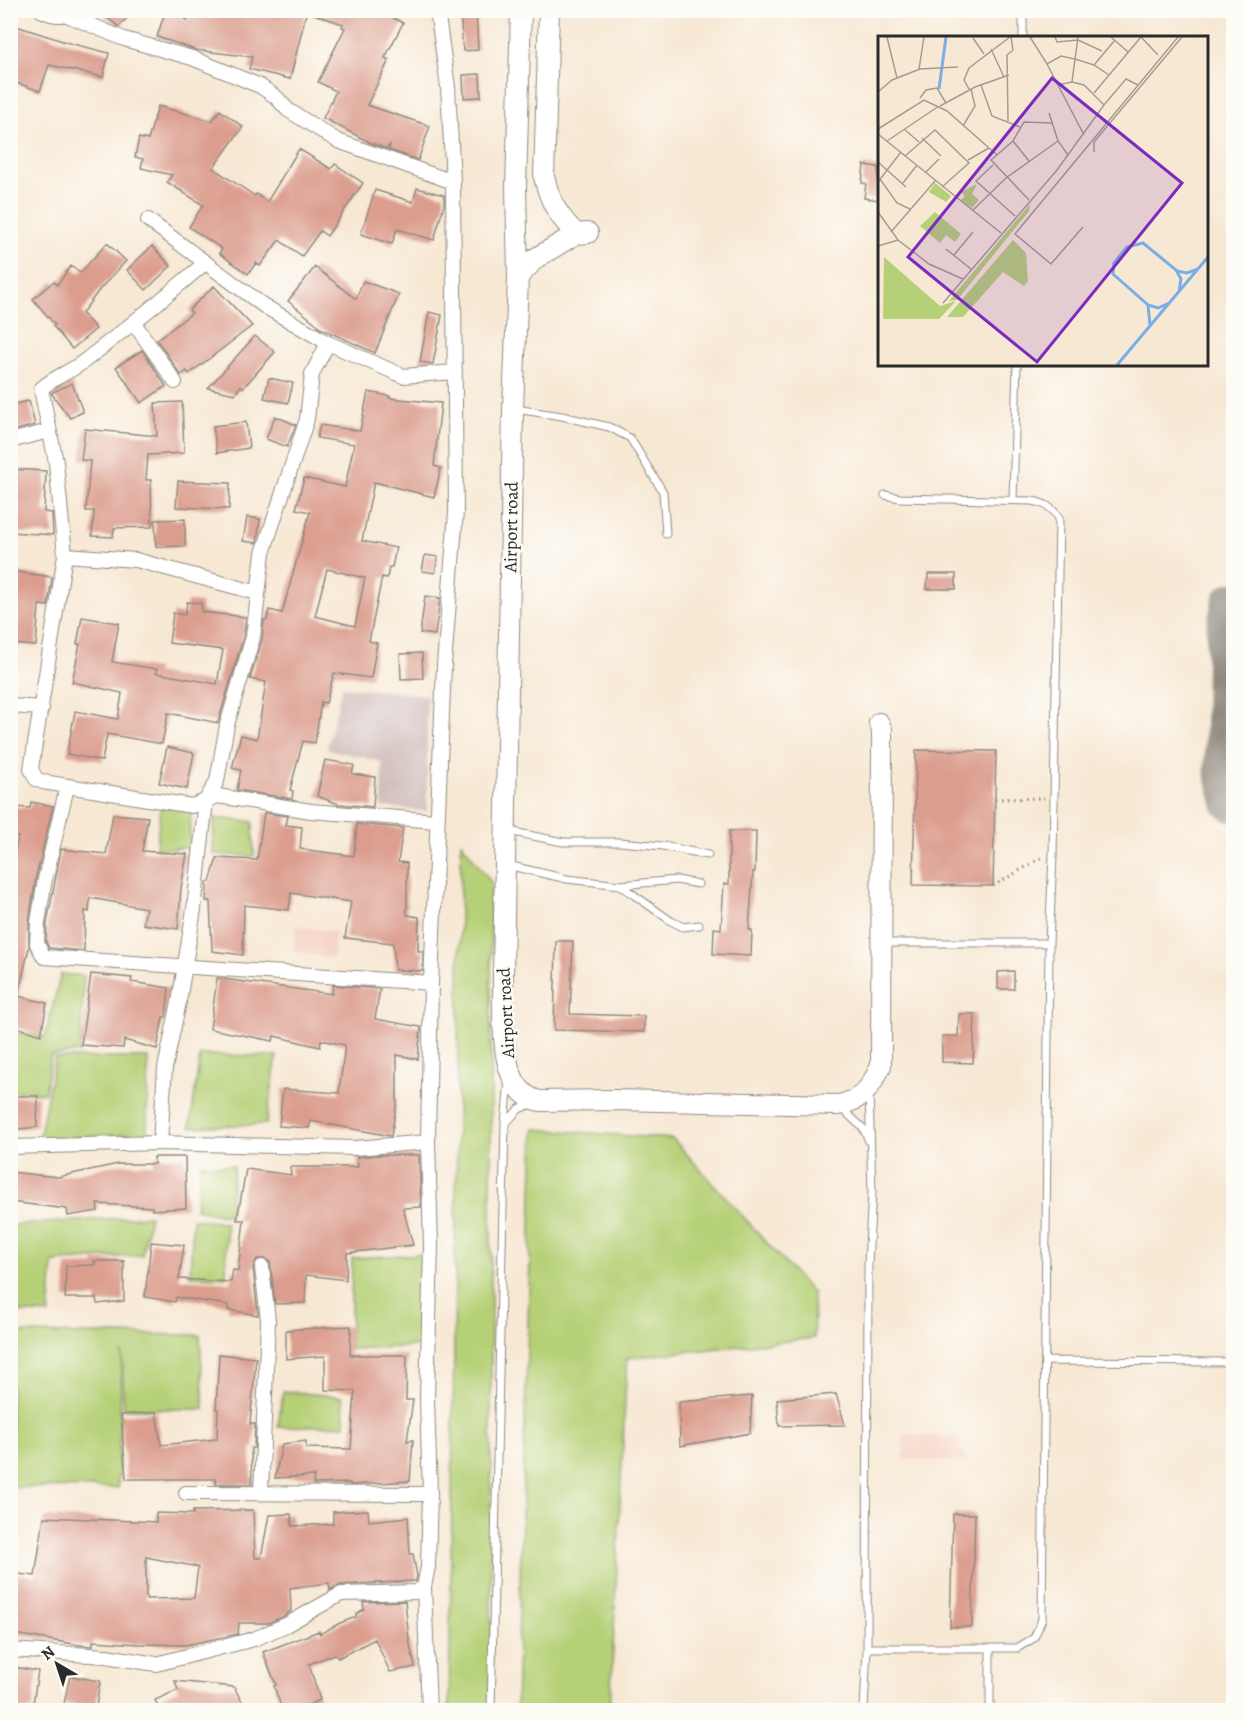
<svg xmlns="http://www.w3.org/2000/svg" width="1244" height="1721" viewBox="0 0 1244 1721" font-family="Alegreya,serif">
  <rect width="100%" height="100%" fill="#fdfcf7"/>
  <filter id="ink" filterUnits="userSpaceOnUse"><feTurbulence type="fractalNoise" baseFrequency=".0167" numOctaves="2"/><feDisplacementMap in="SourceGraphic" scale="12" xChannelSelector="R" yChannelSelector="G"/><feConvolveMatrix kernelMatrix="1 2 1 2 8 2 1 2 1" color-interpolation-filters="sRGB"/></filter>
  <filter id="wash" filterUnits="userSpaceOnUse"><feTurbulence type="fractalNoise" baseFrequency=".008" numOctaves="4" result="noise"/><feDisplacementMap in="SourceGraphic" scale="24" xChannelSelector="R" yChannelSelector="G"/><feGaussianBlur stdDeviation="1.35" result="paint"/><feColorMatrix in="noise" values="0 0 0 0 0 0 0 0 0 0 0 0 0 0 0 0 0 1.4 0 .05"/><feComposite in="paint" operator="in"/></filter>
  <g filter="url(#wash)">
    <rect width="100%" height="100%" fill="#f7e8d4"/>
    <path fill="#f6d2c4" d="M296 926 336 931 332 959 294 950Z
      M903 1434 957 1437 968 1463 903 1459Z"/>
    <path fill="#d1bfbe" d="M342 687 427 695V811L382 807V762L327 749Z"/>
    <path fill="#b5d076" stroke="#707e50" stroke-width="1.5" d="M161 805 191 809 189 848 156 849Z
      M214 818 253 822 254 856 213 854Z
      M461 842 491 882V1710H449Z
      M61 974 84 976 80 1052 51 1056 45 1093 11 1091V1064L16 1032 45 1037Z
      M200 1055 277 1056 266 1124 190 1127Z
      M55 1058H148L147 1133 39 1139Z
      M534 1129 673 1139 813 1294 814 1338 627 1358 610 1710H516Z
      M201 1164 234 1166 229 1216 196 1209Z
      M150 1216 142 1255 53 1262 49 1314 11 1312 10 1249 14 1225Z
      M193 1219 226 1223V1277L190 1276Z
      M425 1254 421 1346 350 1349 352 1258Z
      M11 1333 200 1335 204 1409H124L122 1352 118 1488 11 1487Z
      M283 1391 342 1397 345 1425 278 1427Z"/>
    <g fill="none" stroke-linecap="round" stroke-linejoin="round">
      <path stroke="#918a80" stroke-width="45" d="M1234 604 1229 628 1227 756V772L1234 800"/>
    </g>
    <g id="blocks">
      <path fill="#db9d8e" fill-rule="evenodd" d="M98 10H134L119 27Z
        M194 10H307L290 79 249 69 252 57 196 50 157 37 165 12 188 20Z
        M310 10H379L403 23 385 58 389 60 367 105 430 126 418 160 389 150 390 144 387 149 369 142 323 118 336 91 318 82 345 28 342 27 343 24 310 13Z
        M460 10H476L478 50 463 51Z
        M10 24 69 43 109 53 103 77 49 65 40 91 10 81Z
        M480 74 481 97 464 98 463 75Z
        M158 106 212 121 220 110 243 127 213 168 255 196 256 194 267 202 299 149 331 169 335 164 363 183 327 236 320 231 302 256 279 240 260 266 256 263 248 274 219 253 222 249 189 227 203 205 167 182 172 175 141 168 143 159 135 157 139 138 148 140Z
        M864 165 878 167 879 200 864 198 866 184 862 183Z
        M417 188 444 195V205L434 240 397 229 392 244 361 234 375 190 413 202Z
        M107 243 126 261 100 289 82 313 96 329 72 349 53 326 55 325 33 299 54 281 57 285 71 266 80 273Z
        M152 246 171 266 146 290 127 270Z
        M315 267 356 299 363 281 399 294 375 353 318 327V325L288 301Z
        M214 286 252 326 189 374 187 371 181 375 157 340 192 313 189 310Z
        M429 312 442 315 433 364 420 362Z
        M255 336 275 352 243 388 241 386 235 394 208 388Z
        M142 350 166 386 141 403 116 367Z
        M269 378 293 383 288 403 264 398Z
        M72 383 83 412 70 418 51 393Z
        M368 392 390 396 389 398 441 403 434 466 441 468 434 497 374 482 362 541 396 548 392 567H389L387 578 382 577 369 641 377 643 371 678 334 673 326 703 321 702 315 743 303 741 290 790 293 791 292 799 237 790 241 770 232 768 241 735 257 739 266 682 250 679 262 640 264 620H267L269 610 282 613 310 512 296 509 304 478 345 487 354 444 317 438 320 425 360 431ZM327 569 365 578 355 626 315 616Z
        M29 401 35 425 10 432V405Z
        M182 402 184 453 148 455 146 480H151L152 527 114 528 113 537 92 536 94 511H86L90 461 81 460 85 429 157 436 155 403Z
        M275 416 296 425 287 447 266 439Z
        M246 422 249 448 217 453 213 426Z
        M10 469 46 471 44 512 52 513 53 535 10 532Z
        M178 481 230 483 229 509 176 507Z
        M247 517 260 519 257 543 243 541Z
        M185 519V546L156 547 155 520Z
        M425 555 438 557 435 573 422 571Z
        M10 571 52 577 48 606 39 605 36 646 10 644Z
        M928 574H956V589H927Z
        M425 596 440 598 435 635 420 633Z
        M187 602 201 603 202 612 246 617 244 635 218 723 168 713 162 744 107 734 102 761 67 754 75 711 118 719 122 693 72 682 80 644H77L82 617 119 623 112 662 157 669 156 673 217 684 223 650 169 643 173 613 185 615Z
        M422 653 423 678 401 679 400 654Z
        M167 747 194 753 187 789 159 783Z
        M916 750 996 751 993 886 913 885Z
        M325 760 354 765 352 774 375 777 373 807 338 804 317 796Z
        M31 802 53 806 36 877 29 921V948L18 996 47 1003 41 1035 10 1025V875L18 837 10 836V807L30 808Z
        M264 813 288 816 286 825 302 827 300 849 354 856 357 824 403 828 398 862 407 863V915L419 917 418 951H423V971L395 970 393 943 345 938 351 902 291 893 289 910 244 905 243 955 212 951 210 901H206L207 882H210L217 858 257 860Z
        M113 814 148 817 142 851 187 854 181 888 178 929 143 924 146 908 90 898 89 912 85 911 84 951 49 948 46 942 47 923 61 849 106 854Z
        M729 831H756L755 872H753L749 930H752L751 956 713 954 714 928 721 929 724 884H729Z
        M556 941H573L570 1014 644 1016V1032L554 1030Z
        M1014 971V989H998V972Z
        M91 974 132 978 131 982 169 988 166 1017H163L157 1049 124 1040 123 1048 81 1045Z
        M217 978 332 994 333 985 380 989 375 1019 421 1027 418 1059 397 1055V1102L391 1136 311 1121 309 1128 279 1126 283 1089 339 1093 345 1045 321 1040 320 1047 274 1036 273 1041 210 1029Z
        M959 1014H975L973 1063 942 1062V1036H958Z
        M10 1096H38L37 1127 10 1130Z
        M379 1155H419L421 1207 403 1208 413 1245 347 1253 346 1280 306 1275 305 1303 275 1304 270 1262 265 1259H257L253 1268 258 1315 228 1310V1305L176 1297 175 1302 145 1297 151 1242 184 1245 179 1279 231 1282 233 1270 238 1271 244 1220H237L246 1169 291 1175 290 1167H358L357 1157Z
        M154 1157H185L186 1208 152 1210V1207L97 1204 98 1211 68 1216 67 1209 10 1202V1172L58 1177 118 1164H154Z
        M94 1261H124V1301L97 1304 96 1298H65L66 1266 95 1265Z
        M351 1326 350 1355H407L406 1400H413L407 1441 413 1440 410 1481 350 1485V1483L313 1484 314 1476 275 1478 282 1444 306 1441V1448L351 1449 355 1391 325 1390V1356L286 1359V1330Z
        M219 1354 256 1358 250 1424H255L254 1448H251L252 1484H216V1479H126L121 1415 156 1412 161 1445 217 1439 218 1409H216Z
        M836 1394 845 1425 779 1426 777 1399Z
        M752 1396 750 1433 680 1446 679 1402Z
        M253 1510 255 1558H261L269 1515 291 1514 292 1526 333 1524V1512L368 1510 369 1521 408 1517 410 1554H413L417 1576 416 1581 341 1585 330 1590 329 1583 290 1588 291 1611 282 1617 268 1623H239L238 1634 186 1645 139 1644 93 1641V1646L80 1645 14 1634 15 1619H10V1573L35 1576 44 1517 156 1522V1513L193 1514V1511ZM146 1557 198 1567 194 1598 146 1599Z
        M953 1514H975L972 1627H950Z
        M405 1601 409 1640 415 1667 390 1672 375 1639 338 1658 335 1654 309 1664 320 1700 297 1710H282L274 1686 276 1685 263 1652 319 1631 320 1634 340 1623 356 1617V1614L364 1609 363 1602Z
        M13 1667 38 1671 32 1710H10V1682Z
        M70 1676 100 1681 96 1707 64 1704Z
        M175 1681 234 1687 242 1702 233 1710H160L155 1700 178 1690Z"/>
    </g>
  </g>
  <g filter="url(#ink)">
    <use href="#blocks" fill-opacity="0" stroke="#918a80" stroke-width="1.5"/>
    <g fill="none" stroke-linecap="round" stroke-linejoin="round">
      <defs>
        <path id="service" d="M1023 38V10
          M515 409 562 416 609 427 630 438 663 492 666 534
          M1013 500 1017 364
          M508 831 563 842H619L663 846 708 855
          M507 865 567 879 620 885 677 880 698 884
          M620 885 671 921 683 927 699 925
          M884 943H1049
          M842 1109 863 1128 869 1141
          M505 1124 519 1109 534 1103
          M1046 1361 1234 1362
          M867 1648H1017L1034 1638 1042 1619 1049 943 1053 856 1059 518C1052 507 1044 503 1032 501L900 498 885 495
          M491 1710 505 1124 509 1080
          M864 1710 867 1648 868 1264 872 1191 869 1092
          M990 1710V1649"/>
        <path id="minor" d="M41 10C51 15 63 17 73 12
          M67 15 124 39 192 58 260 86 276 97 288 110 338 141 453 182
          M148 220 264 306 328 343 403 376 455 372
          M205 263C165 297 125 330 83 362 69 373 53 377 41 389L56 462 65 555 31 769 36 779 43 782 192 806 218 796 311 811 436 821
          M134 323 175 382
          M10 441 49 431
          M65 555 136 560 258 593
          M10 706 42 708
          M67 787 45 879 38 922 37 944 44 957 431 983
          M160 1143 165 1068 179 1002 194 909 206 800 217 781 227 725 253 637 263 553 307 419 312 374 328 343
          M10 1147 160 1143 355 1148 428 1142
          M186 1493 430 1494
          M261 1493 268 1320 262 1267
          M10 1650 106 1656 156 1664 254 1639 286 1625 341 1594 416 1592 424 1587
          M429 1710 424 1587 428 1567 430 1494 427 1399 431 1246 428 1142 431 983 444 665 456 512 453 182 448 87 437 10"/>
        <path id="secondary" d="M521 10 516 187 518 277 513 409 503 975C504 1010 495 1093 540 1101L614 1100 838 1105C864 1100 870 1088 881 1066L882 730 879 723
          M549 10 544 177C551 204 557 214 576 234L588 233
          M518 277 536 258 576 234"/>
      </defs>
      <use href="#service" stroke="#918a80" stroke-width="9"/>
      <use href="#minor" stroke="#918a80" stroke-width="16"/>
      <use href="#secondary" stroke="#918a80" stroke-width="22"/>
      <path stroke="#918a80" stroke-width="3" stroke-dasharray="1.5 4.5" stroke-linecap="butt" d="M995 799 1044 798
        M993 886 1041 858"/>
      <use href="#service" stroke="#fff" stroke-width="7"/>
      <use href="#minor" stroke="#fff" stroke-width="14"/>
      <use href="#secondary" stroke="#fff" stroke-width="20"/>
    </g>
  </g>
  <g text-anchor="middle" stroke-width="5" stroke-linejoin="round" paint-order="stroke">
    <g font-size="18" fill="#2b2b2b" stroke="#fdfcf7">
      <text transform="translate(511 527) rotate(-89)" y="6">Airport road</text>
      <text transform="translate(506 1013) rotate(-93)" y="6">Airport road</text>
    </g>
  </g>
  <g transform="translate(878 36)">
    <rect width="330" height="330" fill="#f7e8d4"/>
    <path d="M57 147 73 160 68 166 51 156ZM99 148 94 158 101 164 94 172 83 164 87 160 83 156ZM152 168 151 175 79 264 71 265ZM57 176 83 198 77 206 68 199 62 207 42 190ZM135 204 148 217 150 245 146 250 125 236 85 281H69ZM6 221 62 270 78 265 61 283H5Z" fill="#b5d076"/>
    <path fill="none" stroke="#79aee7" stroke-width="3" d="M61 53 68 1M299 235 309 237 320 233M270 269 280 272 291 267M272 289 270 269 235 238 236 227 249 211 265 207 298 234 303 243 301 255M239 329 330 221"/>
    <path fill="none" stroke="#a59c90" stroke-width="1.5" d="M9 1 19 42M152 1 169 28 183 20 197 23 194 46 206 49 226 69 248 43 260 49M177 1 179 6 200 4 224 15M200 1 197 23 216 29 231 39M233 1 250 16M263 1 280 19M95 2 106 18M113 13 126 41M169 28 180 49 194 46M216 29 237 4M41 33 46 1M103 49 114 80 142 91M180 49 206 99M91 53 86 44 91 32 132 1M0 56 14 44 42 33 80 31M216 57 263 1M42 62 48 54 59 52 68 67M62 70 97 51 131 39M171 77 180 105 190 119M130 85 129 19 135 14 133 1M85 90 97 70 93 53M0 93 46 64 69 75 119 119M26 93 41 106M0 98 123 197M44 102 63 120M9 105 61 70M135 105 151 125M216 116V106L304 1M27 120 57 94 91 127 64 151M90 124 111 112M0 126 28 151M115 129 98 145 137 180M48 136 61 123M2 143 19 167 32 173M0 146 23 116M25 147 39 129M151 164 113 124 135 105 146 86 174 87M95 174 128 142 180 105M0 176 20 204 51 228 85 243M205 191 173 228 137 198 300 1M13 196 57 145M0 210 20 204M68 213 93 233M76 219 95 196M65 267 179 134 226 69"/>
    <path fill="#7b2cbf" fill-opacity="0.15" stroke="#7b2cbf" stroke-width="3" d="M174 42 304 147 159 326 30 221Z"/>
    <rect width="330" height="330" fill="none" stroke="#2b2b2b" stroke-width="3"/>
  </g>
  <rect width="1244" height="1721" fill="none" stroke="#fdfcf7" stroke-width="36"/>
  <g transform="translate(57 1664) rotate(321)" stroke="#fdfcf7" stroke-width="4.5" paint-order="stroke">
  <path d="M0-4.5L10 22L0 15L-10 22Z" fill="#2b2b2b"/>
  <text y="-9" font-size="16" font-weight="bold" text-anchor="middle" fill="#2b2b2b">N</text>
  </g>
</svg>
